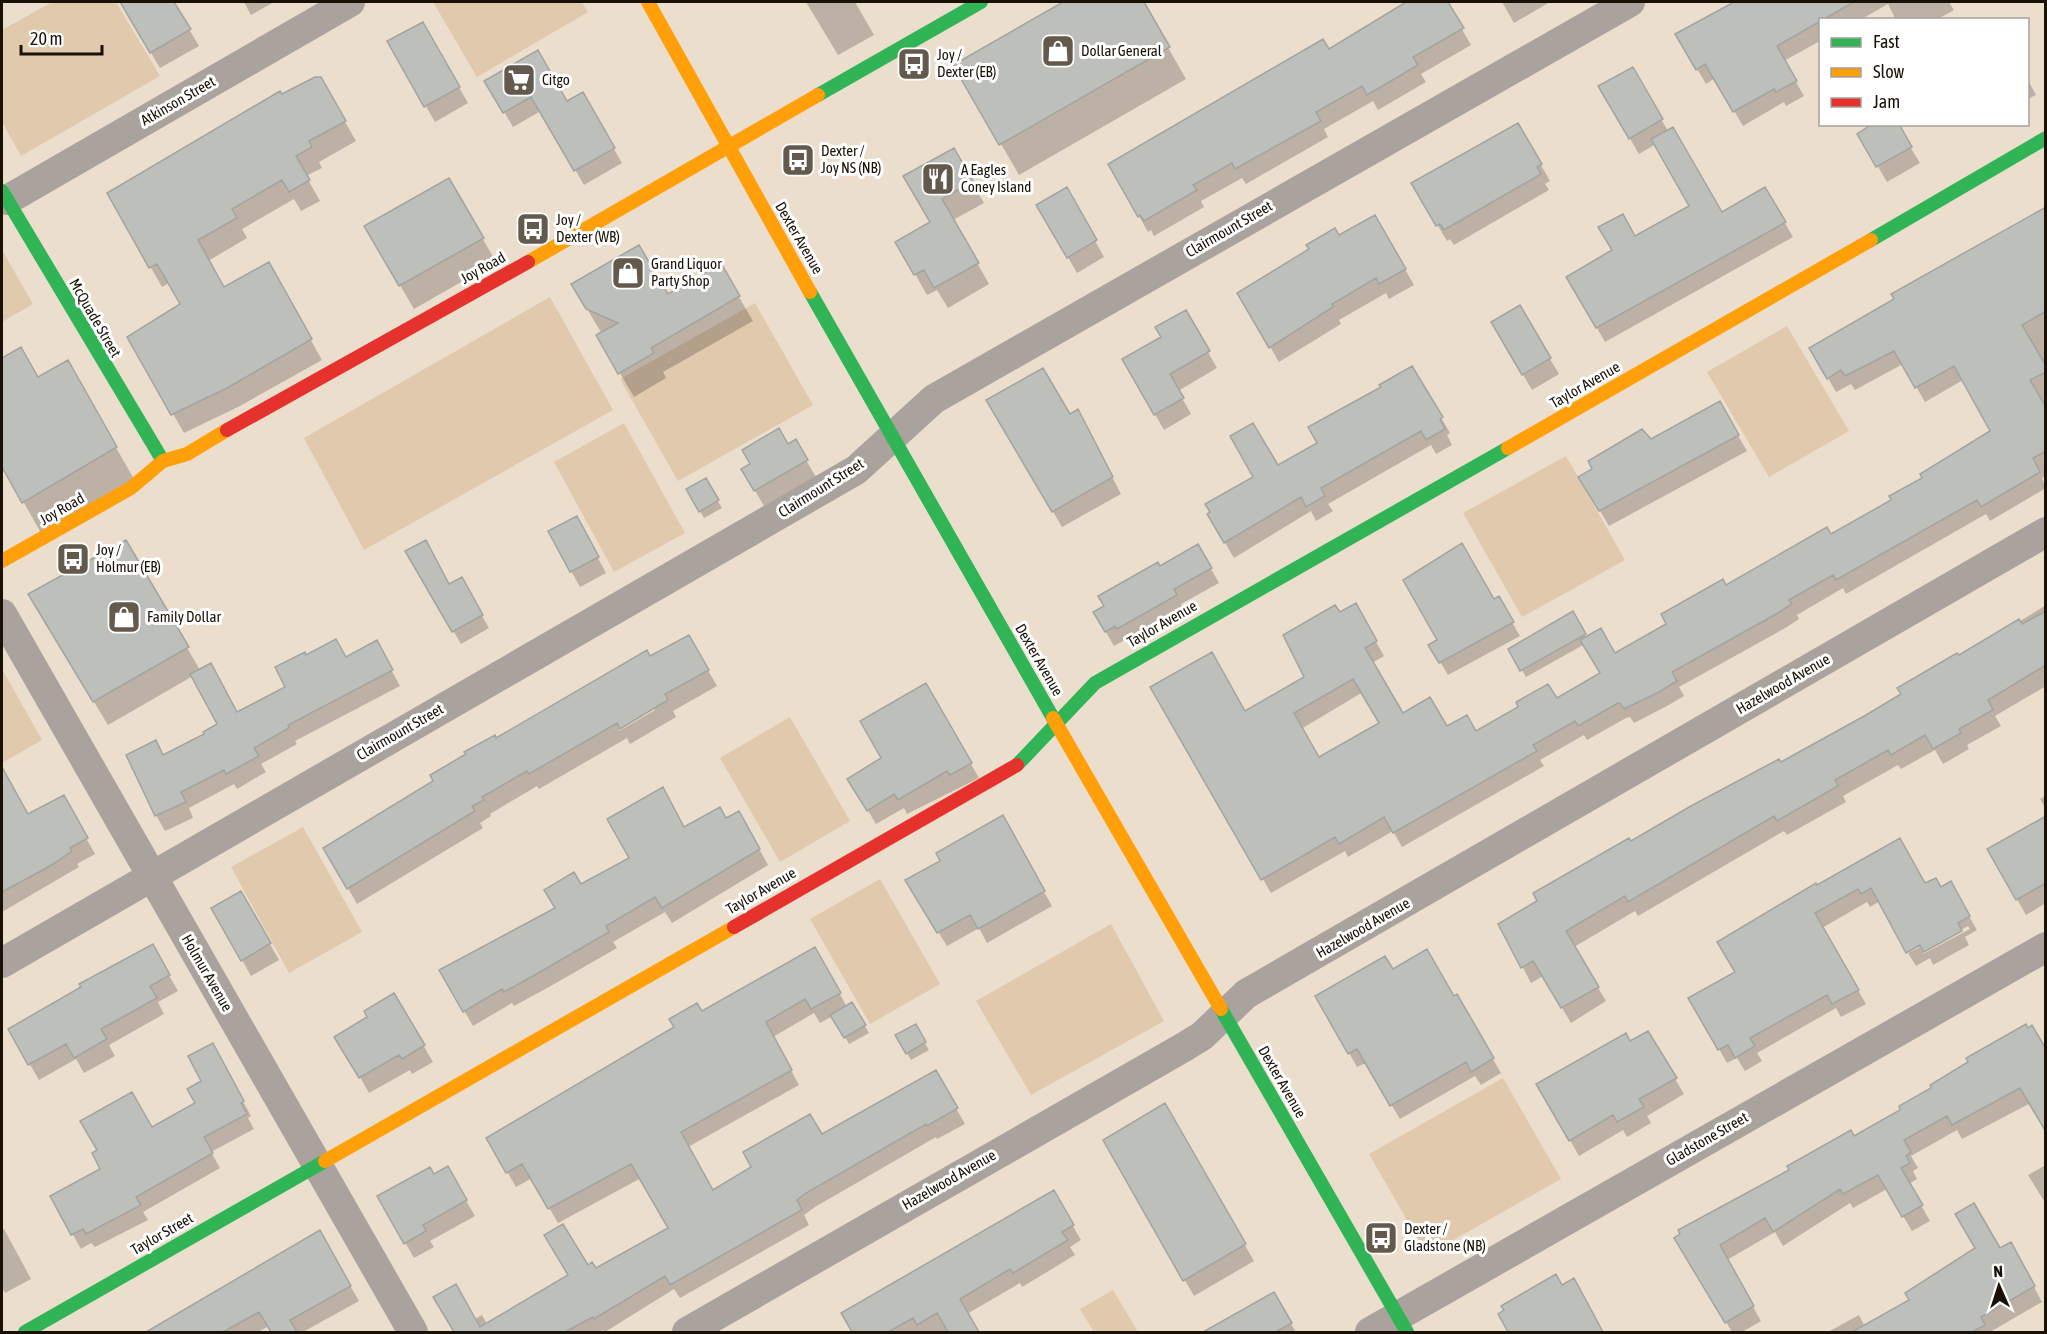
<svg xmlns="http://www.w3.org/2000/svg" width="2047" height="1334" viewBox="0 0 2047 1334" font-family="'Asap Condensed',sans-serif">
  <rect width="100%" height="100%" fill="#ebdecd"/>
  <path fill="#e0c9ad" d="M52 2H116L160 76 21 156 2 122V30Z
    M433 2H582L588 12 477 77Z
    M2 250 33 304 2 322Z
    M550 297 613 410 364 550 304 438Z
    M755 303 813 405 678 481 620 379Z
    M1787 326 1849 431 1769 477 1707 372Z
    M624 423 685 533 614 572 554 462Z
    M1566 456 1625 560 1522 617 1463 513Z
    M2 669 42 740 2 763Z
    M790 717 850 821 780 862 720 758Z
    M303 827 362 932 289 973 231 867Z
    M880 879 940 984 870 1024 810 919Z
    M1111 924 1164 1021 1031 1095 976 1001Z
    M1503 1078 1561 1179 1427 1255 1369 1154Z
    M1113 1290 1138 1332H1094L1080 1309Z"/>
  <path fill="#0003" fill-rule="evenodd" d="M121 2H173L199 46 160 68Z
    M244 2H274L251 15Z
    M806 2H855L874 35 838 55Z
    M1066 2H1142L1186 79 1019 175 955 65Z
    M1409 2H1446L1471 45 1421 74 1426 82 1378 110 1373 101 1324 129 1328 137 1246 184 1242 178 1201 201 1204 207 1154 236 1151 230 1148 232 1110 165 1328 51Z
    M1502 2H1550L1514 23Z
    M1737 2H1949L1954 10 1936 20H1896L1888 4 1860 20H1820V41L1784 61 1804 96 1786 106 1784 102 1743 126 1715 78 1706 84 1677 35Z
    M423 24 468 103 435 122 389 42Z
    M1632 69 1668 131 1722 214 1765 189 1793 237 1605 342 1568 278 1691 207 1656 144 1639 154 1600 87Z
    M320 78 356 141 319 162 322 168 306 176 320 201 301 211 294 199 242 229 247 238 208 261 224 289 268 264 322 360 238 407 184 433 129 337 182 305 169 283 162 287 109 194 282 96Z
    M2028 80 2036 95 2028 99Z
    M486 81 567 103 582 94 622 163 584 185 541 111 513 127Z
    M1896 124 1920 163 1887 182 1859 134Z
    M1518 125 1550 181 1545 184 1549 190 1454 245 1450 239 1447 241 1413 184Z
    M953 150 984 203 953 220 989 284 948 308 937 290 927 295 897 242 932 223Z
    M449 180 496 262 414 309 366 227Z
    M1066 189 1104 257 1077 273 1038 205Z
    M2046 208V476L2042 478 2046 488 1990 521 1986 514 1846 594 1843 588 1797 615 1799 619 1787 627 1679 687 1684 696 1667 706 1634 723 1630 717 1626 718 1587 740 1584 735 1540 760 1544 766 1402 847 1393 831 1348 857 1345 851 1271 893 1152 688 1245 713 1306 677 1339 614 1355 605 1384 656 1372 663 1402 715 1447 728 1475 733 1556 700 1602 674 1585 644 1526 677 1510 649 1572 613 1586 638 1615 655 1726 587 1830 536 1893 500 1992 431 1963 380 1925 402 1903 364 1855 390 1851 384 1836 392 1811 349ZM1363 692 1381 723 1319 759 1301 729Z
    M1375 217 1414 285 1389 299 1386 293 1339 320 1341 324 1279 362 1239 293Z
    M720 265 753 321 663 372 666 378 634 397 598 336 602 334 573 285 667 296Z
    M1519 307 1559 374 1532 390 1493 323Z
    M1185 312 1217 368 1178 391 1191 414 1164 430 1124 360 1163 338Z
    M20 349 38 379 67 362 134 479 41 533 2 464V360Z
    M1412 368 1450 433 1447 435 1452 445 1436 454 1431 445 1328 504 1333 511 1316 521 1311 511 1234 558 1209 515 1277 467 1319 443 1383 388Z
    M988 401 1069 416 1086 427 1121 494 1062 527Z
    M1719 403 1747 451 1609 526 1580 477Z
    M795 441 816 477 764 506 743 470Z
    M706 481 722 508 704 518 688 490Z
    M585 534 606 573 580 587 571 571Z
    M126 542 200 670 237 714 287 688 306 657 346 659 376 642 400 686 295 741 297 744 261 764 266 772 237 789 234 784 189 808 193 818 165 831 156 815V742L164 756 206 735 219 725 193 676 108 725 43 618Z
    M1198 546 1219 583 1181 604 1184 610 1126 643 1125 640 1114 646 1095 613Z
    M407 552 449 586 461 579 489 628 461 644Z
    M1498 598 1520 636 1448 675 1430 645Z
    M2046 605V686L1995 716 2001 726 1967 745 1969 749 1943 764 1935 750 1901 769 1898 765 1843 796 1846 802 1787 835 1784 831 1638 916 1635 911 1574 947 1606 1001 1571 1023 1543 976 1531 983 1500 924 1631 843 1867 716Z
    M689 637 717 686 673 711 676 717 630 744 627 738 539 789 537 786 490 814 491 816 480 823 483 828 357 904 325 848 435 781 496 740ZM653 707 655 710 619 731V728Z
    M926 685 979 778 907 814 904 808 876 824 849 779 883 758Z
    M8 781 28 816 63 797 95 854 77 864 79 867 2 912V824L7 821 2 812V785Z
    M2046 796V809L2040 799Z
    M739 813 768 865 672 923 665 912 613 942 617 948 549 987 514 1006 512 1003 473 1026 441 971 557 909 581 886 684 829 726 820Z
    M1002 817 1052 906 987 943 979 928 947 946 915 895 942 861Z
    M2046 818V903L2026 915 1989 850Z
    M1950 883 1977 930 1965 937 1969 945 1933 965 1930 958 1916 966 1908 953 1928 943 1880 901 1870 907 1867 902 1822 928 1866 1004 1841 1017 1836 1008 1757 1053 1762 1061 1745 1071 1737 1058 1727 1063 1690 998 1737 972 1817 888 1925 885 1940 889ZM1968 926 1970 929 1923 954V951Z
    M241 893 279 960 251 976 213 908Z
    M152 946 178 991 158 1002 164 1014 109 1045 115 1056 84 1073 76 1059 39 1080 10 1030Z
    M815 949 847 1007 852 1004 869 1033 849 1044 833 1016 820 1023 814 1013 773 1037 799 1085 688 1147 712 1192 821 1136 935 1072 965 1124 937 1139 936 1137 815 1207 804 1215 809 1225 680 1298 674 1289 605 1332 603 1330 599 1332H455L435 1297 475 1319 482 1315 487 1324 570 1275 587 1267 596 1270 670 1228 641 1178 558 1223 532 1178 516 1187 488 1139Z
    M1392 971 1453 998 1456 996 1501 1073 1481 1085 1475 1076 1400 1119 1366 1063 1357 1067 1317 996Z
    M394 995 433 1062 412 1074 410 1070 369 1093 337 1037 369 1018Z
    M915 1026 929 1050 911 1060 897 1036Z
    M1648 1033 1684 1094 1647 1116 1651 1123 1627 1137 1623 1130 1579 1156 1538 1084Z
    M220 1059 251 1116 248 1118 254 1129 211 1152 220 1168 143 1212 148 1220 95 1247 91 1243 81 1249 52 1197 102 1170 152 1129 197 1103 204 1082Z
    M1970 1063 2046 1095 1962 1139 1957 1130 1911 1156 1918 1168 1913 1171 1917 1179 1909 1184 1930 1221 1912 1231 1887 1189 1853 1208 1850 1203 1783 1246 1775 1232 1727 1260 1761 1321 1742 1332H1732L1676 1238 1902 1110Z
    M1165 1106 1254 1261 1194 1296 1105 1140Z
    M2046 1165V1204L2028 1175Z
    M447 1168 475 1216 430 1241 434 1247 414 1258 379 1197 434 1176Z
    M1053 1192 1081 1240 1070 1247 1075 1255 1022 1287 1020 1283 967 1314 978 1332H854L843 1314Z
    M4 1229 31 1279 5 1293 2 1287V1230Z
    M319 1232 359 1301 303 1332H273L269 1326 258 1332H148Z
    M1999 1250 2019 1259 2042 1302 1990 1332H1828L1859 1315 1865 1327Z
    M1562 1287 1582 1296 1602 1332H1508L1499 1315Z
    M1273 1294 1296 1332H1216L1213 1328Z"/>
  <path fill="#bdbfba" stroke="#a2a49f" stroke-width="1.5" fill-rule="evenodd" d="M120 2H174L191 29 150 53Z
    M1063 2H1144L1170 47 999 145 953 65Z
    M1406 2H1448L1464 28 1413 57 1418 65 1386 84 1367 95 1362 86 1316 112 1321 121 1235 169 1232 163 1193 185 1197 190 1144 221 1140 215 1138 217 1108 164 1323 39 1329 49Z
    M1734 2H1854L1777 46 1797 81 1776 92 1774 89 1733 112 1705 64 1696 70 1675 34Z
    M423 22 460 87 424 107 387 41Z
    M538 50 567 101 583 92 615 148 574 171 531 97 503 113 484 81Z
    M1633 67 1663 119 1629 139 1598 86Z
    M315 77H321L346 121 309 141 312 147 296 156 310 180 289 192 282 180 232 209 237 218 198 240 224 287 269 262 312 339 227 388 171 415 127 337 180 304 157 264 149 268 107 193 280 91 282 94Z
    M1518 123 1542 164 1537 167 1541 174 1444 230 1440 224 1436 226 1411 183Z
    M1872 124H1899L1912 147 1876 167 1857 134Z
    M1673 127 1722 212 1765 187 1786 222 1596 328 1566 277 1612 250 1598 227 1623 214 1635 236 1689 206 1651 139Z
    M954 148 973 181 942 199 979 263 934 288 924 270 914 275 895 242 930 222 903 176Z
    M449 178 484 238 399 286 364 226Z
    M1067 187 1097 240 1067 258 1036 205Z
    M2046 207V311L2022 325 2046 366V372L2030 380 2046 407V451L2033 458 2040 472 1981 507 1977 500 1836 580 1833 575 1789 600 1792 604 1778 613 1672 672 1677 681 1659 692 1624 709 1620 703H1618L1578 726 1575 721 1533 745 1537 751 1393 833 1384 817 1339 844 1335 837 1261 880 1150 687 1212 652 1245 711 1304 677 1283 635 1335 605 1340 612 1356 603 1377 641 1365 648 1403 713 1430 697 1447 726 1467 715 1476 731 1518 707 1516 702 1548 684 1557 698 1600 673 1580 640 1601 628 1615 653 1666 624 1661 614 1723 579 1726 585 1827 527 1831 534 1891 500 1889 496 1922 478 1920 474 1990 431 1954 366 1915 388 1894 351 1845 376 1841 370 1827 379 1809 348 1894 299 1891 294ZM1353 679 1379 723 1319 757 1294 713Z
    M1375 215 1406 269 1379 284 1376 278 1332 304 1333 307 1269 348 1237 293 1309 249 1306 245 1335 228 1339 235Z
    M639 245 668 294 721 263 740 296 651 348 654 353 618 374 596 335 618 323 586 309 571 284Z
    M1520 305 1551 358 1522 375 1491 322Z
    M1186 310 1210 351 1170 374 1184 398 1154 415 1122 359 1161 337 1155 327Z
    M21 347 38 377 68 360 117 447 22 503 2 467V358Z
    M1412 366 1443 417 1440 419 1445 429 1426 440 1421 431 1321 488 1325 496 1306 507 1301 497 1224 543 1207 514 1210 512 1205 504 1253 477 1230 436 1253 423 1278 465 1317 443 1308 427 1381 387 1379 385Z
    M1043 368 1070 414 1078 409 1113 477 1052 512 986 400Z
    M1720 401 1739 435 1599 511 1578 477 1592 469 1588 461 1642 429 1651 439Z
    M779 428 788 444 796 439 808 460 754 491 741 469 750 464 742 450Z
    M706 478 719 500 699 512 686 489Z
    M577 516 599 557 570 572 548 531Z
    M126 540 189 647 93 702 28 594Z
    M426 540 449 584 462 577 483 615 452 632 405 551Z
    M1462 543 1494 599 1499 596 1514 622 1439 663 1428 645 1437 640 1403 580Z
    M1198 544 1212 568 1174 589 1177 595 1117 629 1115 626 1105 632 1093 612 1104 606 1098 596 1158 562 1160 566Z
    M1573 611 1586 634 1520 671 1508 649Z
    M2046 611V665L1988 700 1993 710 1959 729 1961 733 1933 749 1925 735 1891 755 1888 750 1835 780 1838 786 1777 821 1774 816 1628 902 1625 896 1566 931 1599 987 1561 1008 1533 961 1521 968 1498 924 1537 901 1533 893 1629 838 1631 841 1691 806 1779 759 1781 762 1866 715 1901 694 1897 688 1957 653 1959 655 2019 619 2022 624Z
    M689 635 709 670 665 694 668 700 620 729 617 723 529 774 527 771 482 797 484 800 472 806 475 811 347 889 323 848 433 781 430 775 466 754 464 752 495 735 496 738 647 650 650 656Z
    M336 639 346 657 377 640 393 670 288 725 289 728 254 748 259 756 226 774 224 770 181 792 186 802 155 816 126 755 156 740 163 755 204 734 203 732 217 724 190 674 211 663 237 712 285 687 275 667 305 652 306 655Z
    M926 683 972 763 950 775 947 771 898 800 894 794 867 811 847 779 881 758 860 721Z
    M2 767 28 814 64 795 88 838 70 848 72 851 50 866 2 892Z
    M663 787 684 827 720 807 726 818 739 811 760 849 662 908 655 897 606 926 609 932 540 972 504 992 502 989 463 1012 439 970 555 908 544 890 574 872 581 884 629 858 607 819Z
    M1003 815 1045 891 978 929 970 915 937 933 905 880 940 861 936 853Z
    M2046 816V883L2016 900 1987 849Z
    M1900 838 1925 883 1936 878 1941 887 1951 881 1970 916 1958 923 1962 931 1924 952 1920 945 1906 953 1871 888 1861 894 1858 889 1815 913 1859 990 1832 1004 1827 995 1750 1038 1755 1046 1735 1058 1728 1045 1718 1050 1688 998 1735 972 1717 942 1816 883 1817 885Z
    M241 891 271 943 241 961 211 908Z
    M153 944 170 975 150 986 157 998 101 1029 107 1039 74 1058 66 1044 28 1065 8 1029 81 987 79 984Z
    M815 947 841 993 811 1009 805 999 766 1022 792 1070 681 1132 713 1190 751 1167 743 1152 810 1114 822 1134 936 1070 958 1108 927 1126 926 1124 806 1193 797 1200 802 1210 782 1221 670 1285 665 1276 594 1319 593 1317 565 1332H454L433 1297 456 1284 480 1327 568 1275 544 1235 563 1224 588 1265 592 1262 596 1268 668 1228 631 1164 548 1209 522 1164 506 1173 486 1138 674 1027 669 1019 697 1003 702 1011Z
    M1427 949 1454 996 1457 994 1494 1058 1471 1072 1466 1062 1390 1106 1357 1049 1348 1054 1315 996 1385 956 1393 969Z
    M394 993 425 1045 402 1059 399 1055 359 1078 334 1037 367 1017 364 1011Z
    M852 1002 866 1025 844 1038 830 1015Z
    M916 1024 926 1042 906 1054 895 1035Z
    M2026 1024 2028 1028 2032 1025 2046 1049V1132L2020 1088 1952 1125 1947 1116 1904 1140 1911 1152 1906 1156 1910 1163 1901 1168 1923 1205 1902 1217 1878 1175 1843 1194 1840 1189 1773 1232 1765 1218 1720 1245 1754 1306 1725 1323 1674 1238 1680 1234 1678 1230 1789 1170 1787 1166 1851 1130 1854 1136 1900 1110 1899 1106 1931 1088 1930 1085 1968 1062 1966 1058Z
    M1648 1031 1677 1078 1639 1099 1644 1107 1617 1122 1613 1115 1569 1141 1536 1084 1626 1033 1630 1041Z
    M213 1043 244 1101 241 1103 247 1114 204 1137 213 1153 136 1197 141 1205 86 1234 83 1229 71 1235 50 1196 100 1169 92 1153 97 1150 80 1121 132 1092 152 1127 195 1103 187 1089 201 1081 188 1056Z
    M1165 1103 1246 1244 1183 1281 1103 1140Z
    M448 1166 467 1200 423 1225 426 1231 404 1244 377 1196 430 1167 434 1174Z
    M1054 1190 1074 1225 1062 1232 1068 1240 1013 1273 1010 1269 960 1299 979 1332H948L937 1313 917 1325 913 1318 888 1332H852L841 1313Z
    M1974 1203 2000 1248 2011 1242 2035 1286 1981 1317 1985 1325 1972 1332H1852L1909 1300 1905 1293 1975 1248 1955 1214Z
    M320 1230 351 1286 290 1320 297 1332H271L259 1312 223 1332H146Z
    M1556 1274 1562 1285 1574 1278 1603 1332H1508L1498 1314 1504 1310 1501 1306Z
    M1274 1292 1292 1323 1275 1332H1203Z"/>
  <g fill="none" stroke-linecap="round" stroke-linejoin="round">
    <path stroke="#aaa39d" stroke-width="30" d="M7 200 350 2
      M2 614 413 1332
      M2 963 856 470 934 399 1630 2
      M687 1332 1184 1047 1202 1036 1246 994 2046 532
      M1370 1332 2046 947"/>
    <path stroke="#30b455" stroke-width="14" d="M818 95 981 2
      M2 191 163 461
      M1871 240 2046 138
      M810 292 1053 718
      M1017 765 1095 683 1508 448
      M1221 1009 1407 1332
      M25 1332 325 1161"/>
    <path stroke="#ff9f0a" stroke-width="14" d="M648 2 810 292
      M528 262 818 95
      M1508 448 1871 240
      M2 561 131 488 163 461 187 454 227 430
      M1053 718 1221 1009
      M325 1161 734 927"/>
    <path stroke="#e5322d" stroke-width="14" d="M227 430 528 262
      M734 927 1017 765"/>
  </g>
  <defs>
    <symbol id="shop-square" viewBox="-11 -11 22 22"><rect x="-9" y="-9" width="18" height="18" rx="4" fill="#63594c" stroke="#fff"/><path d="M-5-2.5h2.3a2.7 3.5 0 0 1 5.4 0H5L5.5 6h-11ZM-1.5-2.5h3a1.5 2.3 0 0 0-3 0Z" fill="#fff"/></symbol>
    <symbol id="bus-square" viewBox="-11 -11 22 22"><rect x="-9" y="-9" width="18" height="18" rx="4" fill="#63594c" stroke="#fff"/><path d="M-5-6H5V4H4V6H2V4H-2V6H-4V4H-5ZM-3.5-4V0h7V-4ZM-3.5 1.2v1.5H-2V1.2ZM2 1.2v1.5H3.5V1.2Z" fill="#fff"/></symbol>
    <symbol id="supermarket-square" viewBox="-11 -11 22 22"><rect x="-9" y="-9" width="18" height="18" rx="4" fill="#63594c" stroke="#fff"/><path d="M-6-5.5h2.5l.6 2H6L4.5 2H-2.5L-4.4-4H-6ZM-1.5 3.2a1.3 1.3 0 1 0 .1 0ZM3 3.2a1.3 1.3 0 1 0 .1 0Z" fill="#fff"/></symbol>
    <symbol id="restaurant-square" viewBox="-11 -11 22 22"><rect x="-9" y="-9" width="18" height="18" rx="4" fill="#63594c" stroke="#fff"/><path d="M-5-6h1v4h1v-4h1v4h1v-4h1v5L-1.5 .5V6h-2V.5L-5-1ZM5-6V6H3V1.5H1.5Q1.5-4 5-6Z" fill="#fff"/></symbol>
  </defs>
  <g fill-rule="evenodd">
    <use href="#shop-square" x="1039" y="32" width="38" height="38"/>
    <use href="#bus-square" x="895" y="45" width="38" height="38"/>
    <use href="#supermarket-square" x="500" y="61" width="38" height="38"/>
    <use href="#bus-square" x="779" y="141" width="38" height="38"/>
    <use href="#restaurant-square" x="919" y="160" width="38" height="38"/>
    <use href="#bus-square" x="514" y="210" width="38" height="38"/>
    <use href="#shop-square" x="609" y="254" width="38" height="38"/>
    <use href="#bus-square" x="54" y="540" width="38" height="38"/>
    <use href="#shop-square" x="105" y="598" width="38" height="38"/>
    <use href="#bus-square" x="1362" y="1219" width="38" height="38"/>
  </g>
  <g text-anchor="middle" stroke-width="6" stroke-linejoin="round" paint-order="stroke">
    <g font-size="15" fill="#1a1106" stroke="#fff" text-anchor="start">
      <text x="1081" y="56">Dollar General</text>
      <text x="937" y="60">Joy /<tspan x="937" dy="17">Dexter (EB)</tspan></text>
      <text x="542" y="85">Citgo</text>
      <text x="821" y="156">Dexter /<tspan x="821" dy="17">Joy NS (NB)</tspan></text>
      <text x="961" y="175">A Eagles<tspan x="961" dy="17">Coney Island</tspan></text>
      <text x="556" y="225">Joy /<tspan x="556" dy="17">Dexter (WB)</tspan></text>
      <text x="651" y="269">Grand Liquor<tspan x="651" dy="17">Party Shop</tspan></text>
      <text x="96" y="555">Joy /<tspan x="96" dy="17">Holmur (EB)</tspan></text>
      <text x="147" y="622">Family Dollar</text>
      <text x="1404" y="1234">Dexter /<tspan x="1404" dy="17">Gladstone (NB)</tspan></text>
    </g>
    <g font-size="15" fill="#1a1106" stroke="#fff">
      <text transform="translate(178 101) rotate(-30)" y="5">Atkinson Street</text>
      <text transform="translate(1229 229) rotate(-30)" y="5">Clairmount Street</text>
      <text transform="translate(799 238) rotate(60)" y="5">Dexter Avenue</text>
      <text transform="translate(483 268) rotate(-29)" y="5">Joy Road</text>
      <text transform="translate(95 318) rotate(60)" y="5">McQuade Street</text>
      <text transform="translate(1585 385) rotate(-30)" y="5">Taylor Avenue</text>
      <text transform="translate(821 488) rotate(-32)" y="5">Clairmount Street</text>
      <text transform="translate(62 509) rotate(-30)" y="5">Joy Road</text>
      <text transform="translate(1162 624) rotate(-30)" y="5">Taylor Avenue</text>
      <text transform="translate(1039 660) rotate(60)" y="5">Dexter Avenue</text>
      <text transform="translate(1783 684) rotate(-30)" y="5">Hazelwood Avenue</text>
      <text transform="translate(400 732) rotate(-30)" y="5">Clairmount Street</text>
      <text transform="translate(761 891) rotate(-30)" y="5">Taylor Avenue</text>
      <text transform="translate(1363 928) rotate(-30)" y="5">Hazelwood Avenue</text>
      <text transform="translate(207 973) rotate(60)" y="5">Holmur Avenue</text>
      <text transform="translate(1282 1082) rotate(60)" y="5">Dexter Avenue</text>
      <text transform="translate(1707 1139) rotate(-30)" y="5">Gladstone Street</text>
      <text transform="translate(949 1180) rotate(-30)" y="5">Hazelwood Avenue</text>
      <text transform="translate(162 1234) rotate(-30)" y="5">Taylor Street</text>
    </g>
  </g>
  <rect width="2047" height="1334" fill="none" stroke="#1a1106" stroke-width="6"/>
  <rect x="1819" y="18" width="210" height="108" fill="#ffffff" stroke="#a3a09b" stroke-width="1.5"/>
  <rect x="1831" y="38" width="30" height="9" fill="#30b455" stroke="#a3a09b" stroke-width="1.5"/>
  <text x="1873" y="48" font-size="18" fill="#1a1106">Fast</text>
  <rect x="1831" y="68" width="30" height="9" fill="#ff9f0a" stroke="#a3a09b" stroke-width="1.5"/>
  <text x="1873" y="78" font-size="18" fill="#1a1106">Slow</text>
  <rect x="1831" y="98" width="30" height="9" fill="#e5322d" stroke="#a3a09b" stroke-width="1.5"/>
  <text x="1873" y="108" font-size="18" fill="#1a1106">Jam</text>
  <g transform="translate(1999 1286) rotate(357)" stroke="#ffffff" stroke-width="4.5" paint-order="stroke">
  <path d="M0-4.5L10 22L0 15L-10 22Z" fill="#1a1106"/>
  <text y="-9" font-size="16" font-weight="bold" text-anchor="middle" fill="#1a1106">N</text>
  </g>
  <path d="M21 45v9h81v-9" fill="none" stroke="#1a1106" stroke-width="3"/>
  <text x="30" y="45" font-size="18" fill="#1a1106" stroke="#ffffff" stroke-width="4.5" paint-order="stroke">20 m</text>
</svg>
